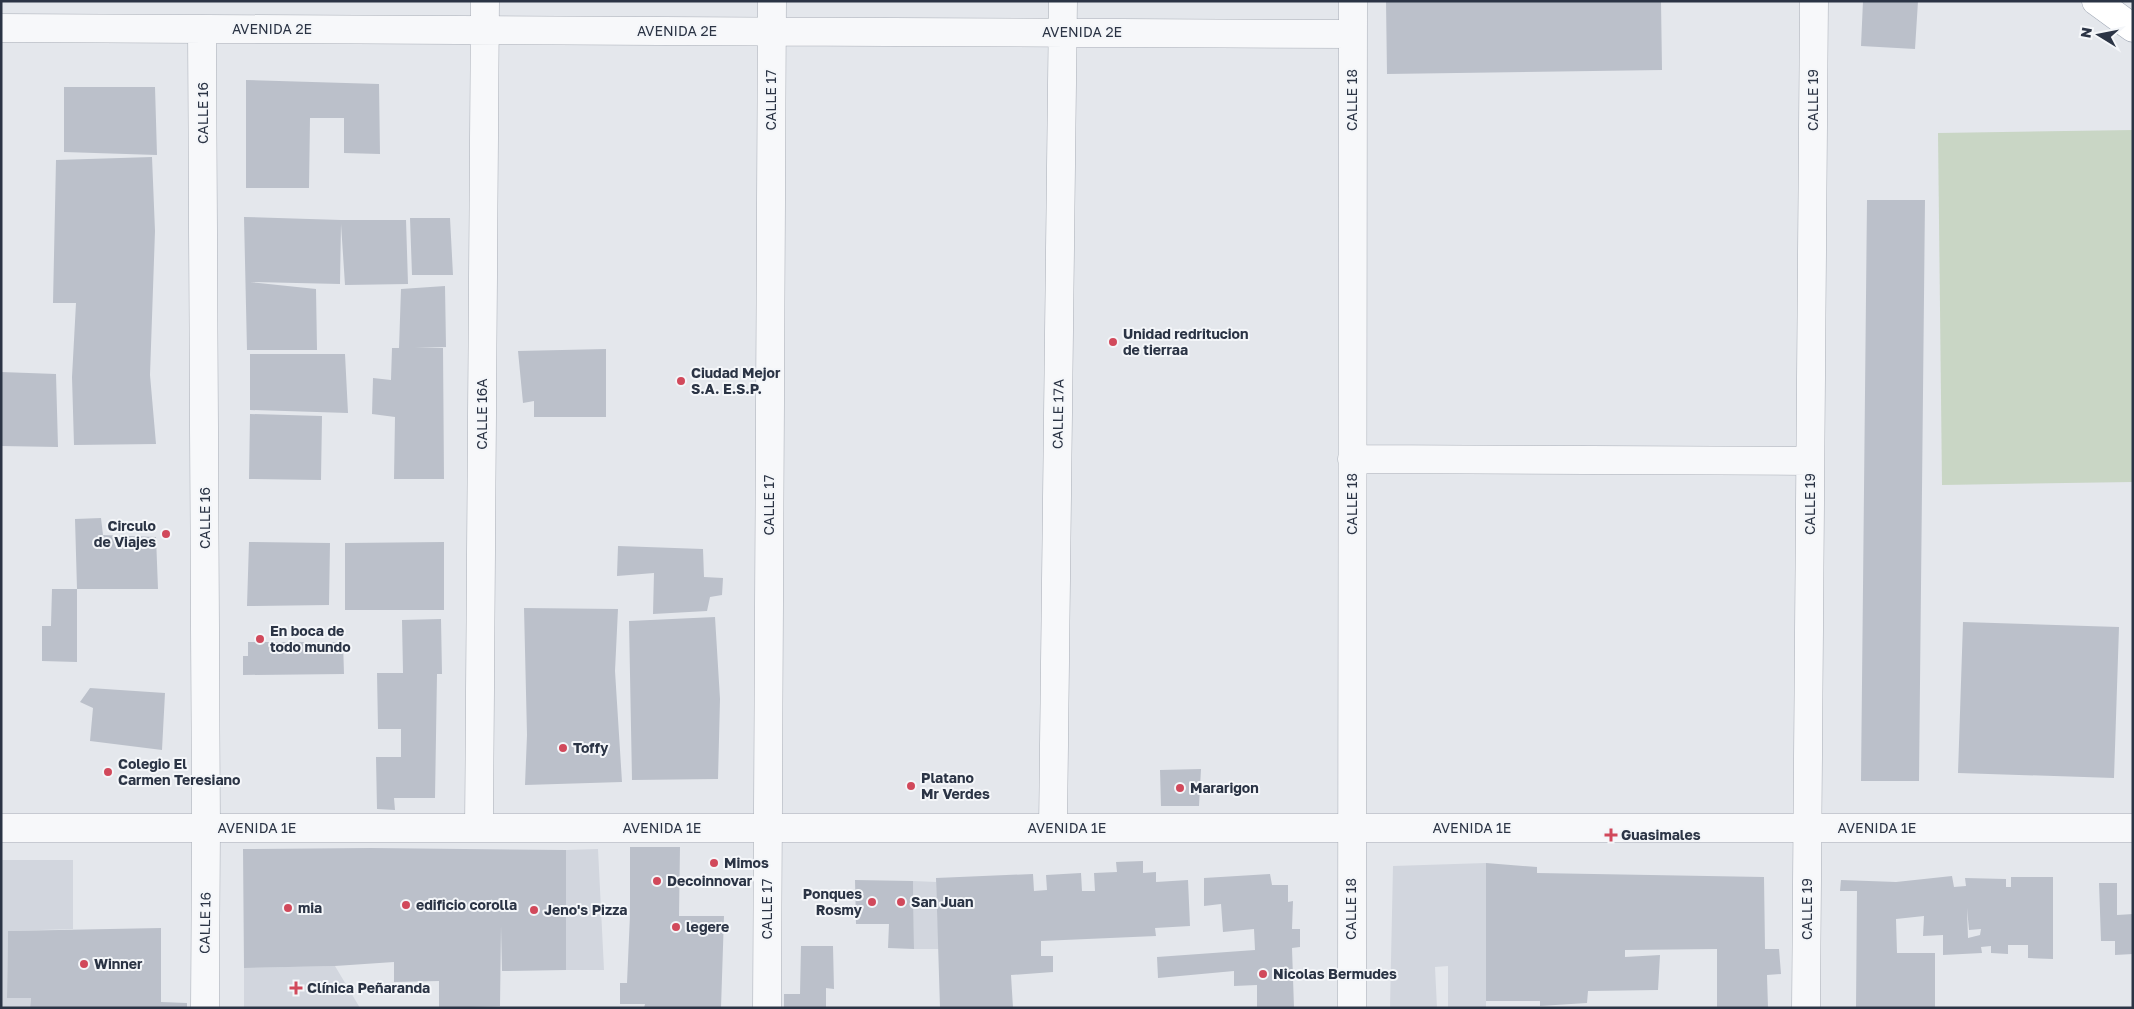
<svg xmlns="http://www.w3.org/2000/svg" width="2134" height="1009" viewBox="0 0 2134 1009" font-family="'Golos Text',sans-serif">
  <rect width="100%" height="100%" fill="#e4e7ec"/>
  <path fill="#d2d6de" d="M598 849 604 970H566V850Z
    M1 860H73V929L8 931 7 996 31 997 30 1008H1Z
    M1486 863V1007L1448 1008V966L1435 967 1437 1008H1390L1393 866Z
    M913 881 936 882 939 949H914Z
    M335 966 360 1008H244V968Z"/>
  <path fill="#c9d6c5" d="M2133 130V482L1942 485 1938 133Z"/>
  <path fill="#bbc0ca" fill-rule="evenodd" d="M1386 1H1661L1662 70 1387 74Z
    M1863 1H1918L1915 49 1861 46Z
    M246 80 379 84 380 154 344 153V118H310L309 188H246Z
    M64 87H155L157 155 64 152Z
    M152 157 155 231 150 375 156 444 74 445 72 377 76 303H53L56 160Z
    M1867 200H1925L1919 781H1861Z
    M244 217 341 220H406L408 284 345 285 341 224 340 284 250 282 316 289 317 350H247Z
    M410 218H450L453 275H412Z
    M445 286 446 347 415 348H443L444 479H394L395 417 372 414 373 378 391 380 392 348H399L401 289Z
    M606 349V417H534V401L523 403 518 351Z
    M250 354H345L348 413 250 410Z
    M1 372 56 374 58 447 1 446Z
    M250 414 322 416 321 480 249 479Z
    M101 518 103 535 156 537 158 589H77L75 519Z
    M249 542 330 543 329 605 247 606Z
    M444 542V610H345V543Z
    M618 546 703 549 704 577 723 578 722 595 710 597 707 611 653 614 654 573 617 576Z
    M52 589H77V662L42 661V626H51Z
    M524 608 618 609 615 671 622 782 525 785 527 735Z
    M715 617 720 699 718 779 632 780 629 621Z
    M441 619 442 674H437L435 798H394L395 810 377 809 376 757H401V729H378L377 673H403L402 620Z
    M1963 622 2119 627 2114 778 1958 773Z
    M248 642H343L344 674 243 675V656H248Z
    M90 688 165 693 162 750 90 741 93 708 80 702Z
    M1201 769 1199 806H1161L1160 770Z
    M630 847H680L679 916H724L721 1008H644L645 1004H620V983H627L630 915Z
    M371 848 566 850V970L502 971 501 926 500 1006 439 1008V981L394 982V962L335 966 244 968 243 849Z
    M1143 861V873L1156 872V882L1188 880 1190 926 1155 928 1156 936 1041 941V956H1053V972L1011 975 1013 1008H940L936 878 1033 874 1034 891 1047 890 1046 875 1081 873 1082 891H1095L1094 873 1117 872 1116 862Z
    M1486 863 1537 867V873L1764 877 1765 949H1779L1781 974 1767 975 1768 1008H1717V949L1625 950V957L1660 955 1658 990 1588 991 1587 1003 1540 1006V1001H1486Z
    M1270 874 1272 885H1288V902L1293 901 1292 929H1300V947L1292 948 1294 1008H1257V985L1234 986V971L1158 978 1157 957 1255 950 1254 929 1223 932 1221 904 1204 906V878Z
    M1952 876 1954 887 1966 886 1965 878 2006 879V887H2011V877H2053V959L2028 958V945H2008V954L1991 953V946L1981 947 1982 953 1943 955V935L1923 936 1924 916 1896 919 1897 953H1935V1008H1856L1857 891H1840L1841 880 1896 882ZM1967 908 1969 930 1981 929 1980 935 1968 938Z
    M855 880 913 881 914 949 888 948 889 924H856Z
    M2099 883H2117V915L2133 914V954L2115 955V941H2101Z
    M161 928V1002L187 1003V1008H30L31 998H7L8 931Z
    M801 946H833L834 989 826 988V1008H784V994H800Z"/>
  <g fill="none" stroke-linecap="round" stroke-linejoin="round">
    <defs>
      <path id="street" d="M1 28 1353 34
        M202 29 206 828 205 1008
        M1352 459 1810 461
        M1 828H2133
        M479 828 485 1
        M1053 828 1063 1
        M767 1008 772 1
        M1352 1008 1353 1
        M1806 1008 1814 1"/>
      <path id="primary" d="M2096 1 2133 28"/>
    </defs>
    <use href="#street" stroke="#a9aeb7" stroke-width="29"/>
    <use href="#primary" stroke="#a3abb8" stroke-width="29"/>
    <use href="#street" stroke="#f7f8fa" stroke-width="28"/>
    <use href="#primary" stroke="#fff" stroke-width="28"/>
  </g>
  <g fill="#d1495b" stroke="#f4f6f9" stroke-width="2">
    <circle cx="1113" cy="342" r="5"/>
    <circle cx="681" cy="381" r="5"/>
    <circle cx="166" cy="534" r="5"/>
    <circle cx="260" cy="639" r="5"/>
    <circle cx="563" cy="748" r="5"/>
    <circle cx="108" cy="772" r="5"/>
    <circle cx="911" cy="786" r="5"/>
    <circle cx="1180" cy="788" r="5"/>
    <path d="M1608.5 827.5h5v5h5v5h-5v5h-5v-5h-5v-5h5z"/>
    <circle cx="714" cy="863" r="5"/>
    <circle cx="657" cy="881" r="5"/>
    <circle cx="872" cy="902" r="5"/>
    <circle cx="901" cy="902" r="5"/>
    <circle cx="406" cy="905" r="5"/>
    <circle cx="288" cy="908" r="5"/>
    <circle cx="534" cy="910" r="5"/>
    <circle cx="676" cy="927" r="5"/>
    <circle cx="84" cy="964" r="5"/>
    <circle cx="1263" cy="974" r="5"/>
    <path d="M293.5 980.5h5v5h5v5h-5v5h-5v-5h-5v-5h5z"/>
  </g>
  <g text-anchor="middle" stroke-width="4" stroke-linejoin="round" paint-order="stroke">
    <g font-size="14" fill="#2b3445" stroke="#f4f6f9">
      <text x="272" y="34">AVENIDA 2E</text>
      <text x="677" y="36">AVENIDA 2E</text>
      <text x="1082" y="37">AVENIDA 2E</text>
      <text transform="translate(771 100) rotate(-90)" y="5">CALLE 17</text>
      <text transform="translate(1352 100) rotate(-90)" y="5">CALLE 18</text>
      <text transform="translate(1813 100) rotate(-90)" y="5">CALLE 19</text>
      <text transform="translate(203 113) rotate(-90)" y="5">CALLE 16</text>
      <text transform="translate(482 414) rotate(-90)" y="5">CALLE 16A</text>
      <text transform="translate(1058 414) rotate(-89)" y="5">CALLE 17A</text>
      <text transform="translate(1352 504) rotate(-90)" y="5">CALLE 18</text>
      <text transform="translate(1810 504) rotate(-90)" y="5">CALLE 19</text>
      <text transform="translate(769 505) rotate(-90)" y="5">CALLE 17</text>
      <text transform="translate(205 518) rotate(-90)" y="5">CALLE 16</text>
      <text x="257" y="833">AVENIDA 1E</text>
      <text x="662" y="833">AVENIDA 1E</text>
      <text x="1067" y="833">AVENIDA 1E</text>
      <text x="1472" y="833">AVENIDA 1E</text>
      <text x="1877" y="833">AVENIDA 1E</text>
      <text transform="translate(767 909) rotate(-90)" y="5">CALLE 17</text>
      <text transform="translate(1351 909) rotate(-90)" y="5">CALLE 18</text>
      <text transform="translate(1807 909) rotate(-90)" y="5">CALLE 19</text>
      <text transform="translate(205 923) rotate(-89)" y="5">CALLE 16</text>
    </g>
    <g font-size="14" font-weight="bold" fill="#2b3445" stroke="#f4f6f9" text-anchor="start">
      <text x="1123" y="339">Unidad redritucion<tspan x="1123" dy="16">de tierraa</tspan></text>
      <text x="691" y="378">Ciudad Mejor<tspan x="691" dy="16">S.A. E.S.P.</tspan></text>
      <text x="156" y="531" text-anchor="end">Circulo<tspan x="156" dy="16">de Viajes</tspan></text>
      <text x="270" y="636">En boca de<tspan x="270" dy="16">todo mundo</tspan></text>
      <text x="573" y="753">Toffy</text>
      <text x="118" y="769">Colegio El<tspan x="118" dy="16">Carmen Teresiano</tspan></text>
      <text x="921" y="783">Platano<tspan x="921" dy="16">Mr Verdes</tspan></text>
      <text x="1190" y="793">Mararigon</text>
      <text x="1621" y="840">Guasimales</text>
      <text x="724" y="868">Mimos</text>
      <text x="667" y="886">Decoinnovar</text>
      <text x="862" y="899" text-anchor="end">Ponques<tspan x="862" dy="16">Rosmy</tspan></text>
      <text x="911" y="907">San Juan</text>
      <text x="416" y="910">edificio corolla</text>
      <text x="298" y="913">mia</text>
      <text x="544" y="915">Jeno's Pizza</text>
      <text x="686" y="932">legere</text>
      <text x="94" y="969">Winner</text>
      <text x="1273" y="979">Nicolas Bermudes</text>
      <text x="307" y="993">Clínica Peñaranda</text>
    </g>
  </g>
  <rect width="2134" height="1009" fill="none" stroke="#2b3445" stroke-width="5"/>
  <g transform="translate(2099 35) rotate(280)" stroke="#f4f6f9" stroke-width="4" paint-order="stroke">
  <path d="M0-4L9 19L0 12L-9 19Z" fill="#2b3445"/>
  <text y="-8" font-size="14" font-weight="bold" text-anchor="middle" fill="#2b3445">N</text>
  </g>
</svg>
